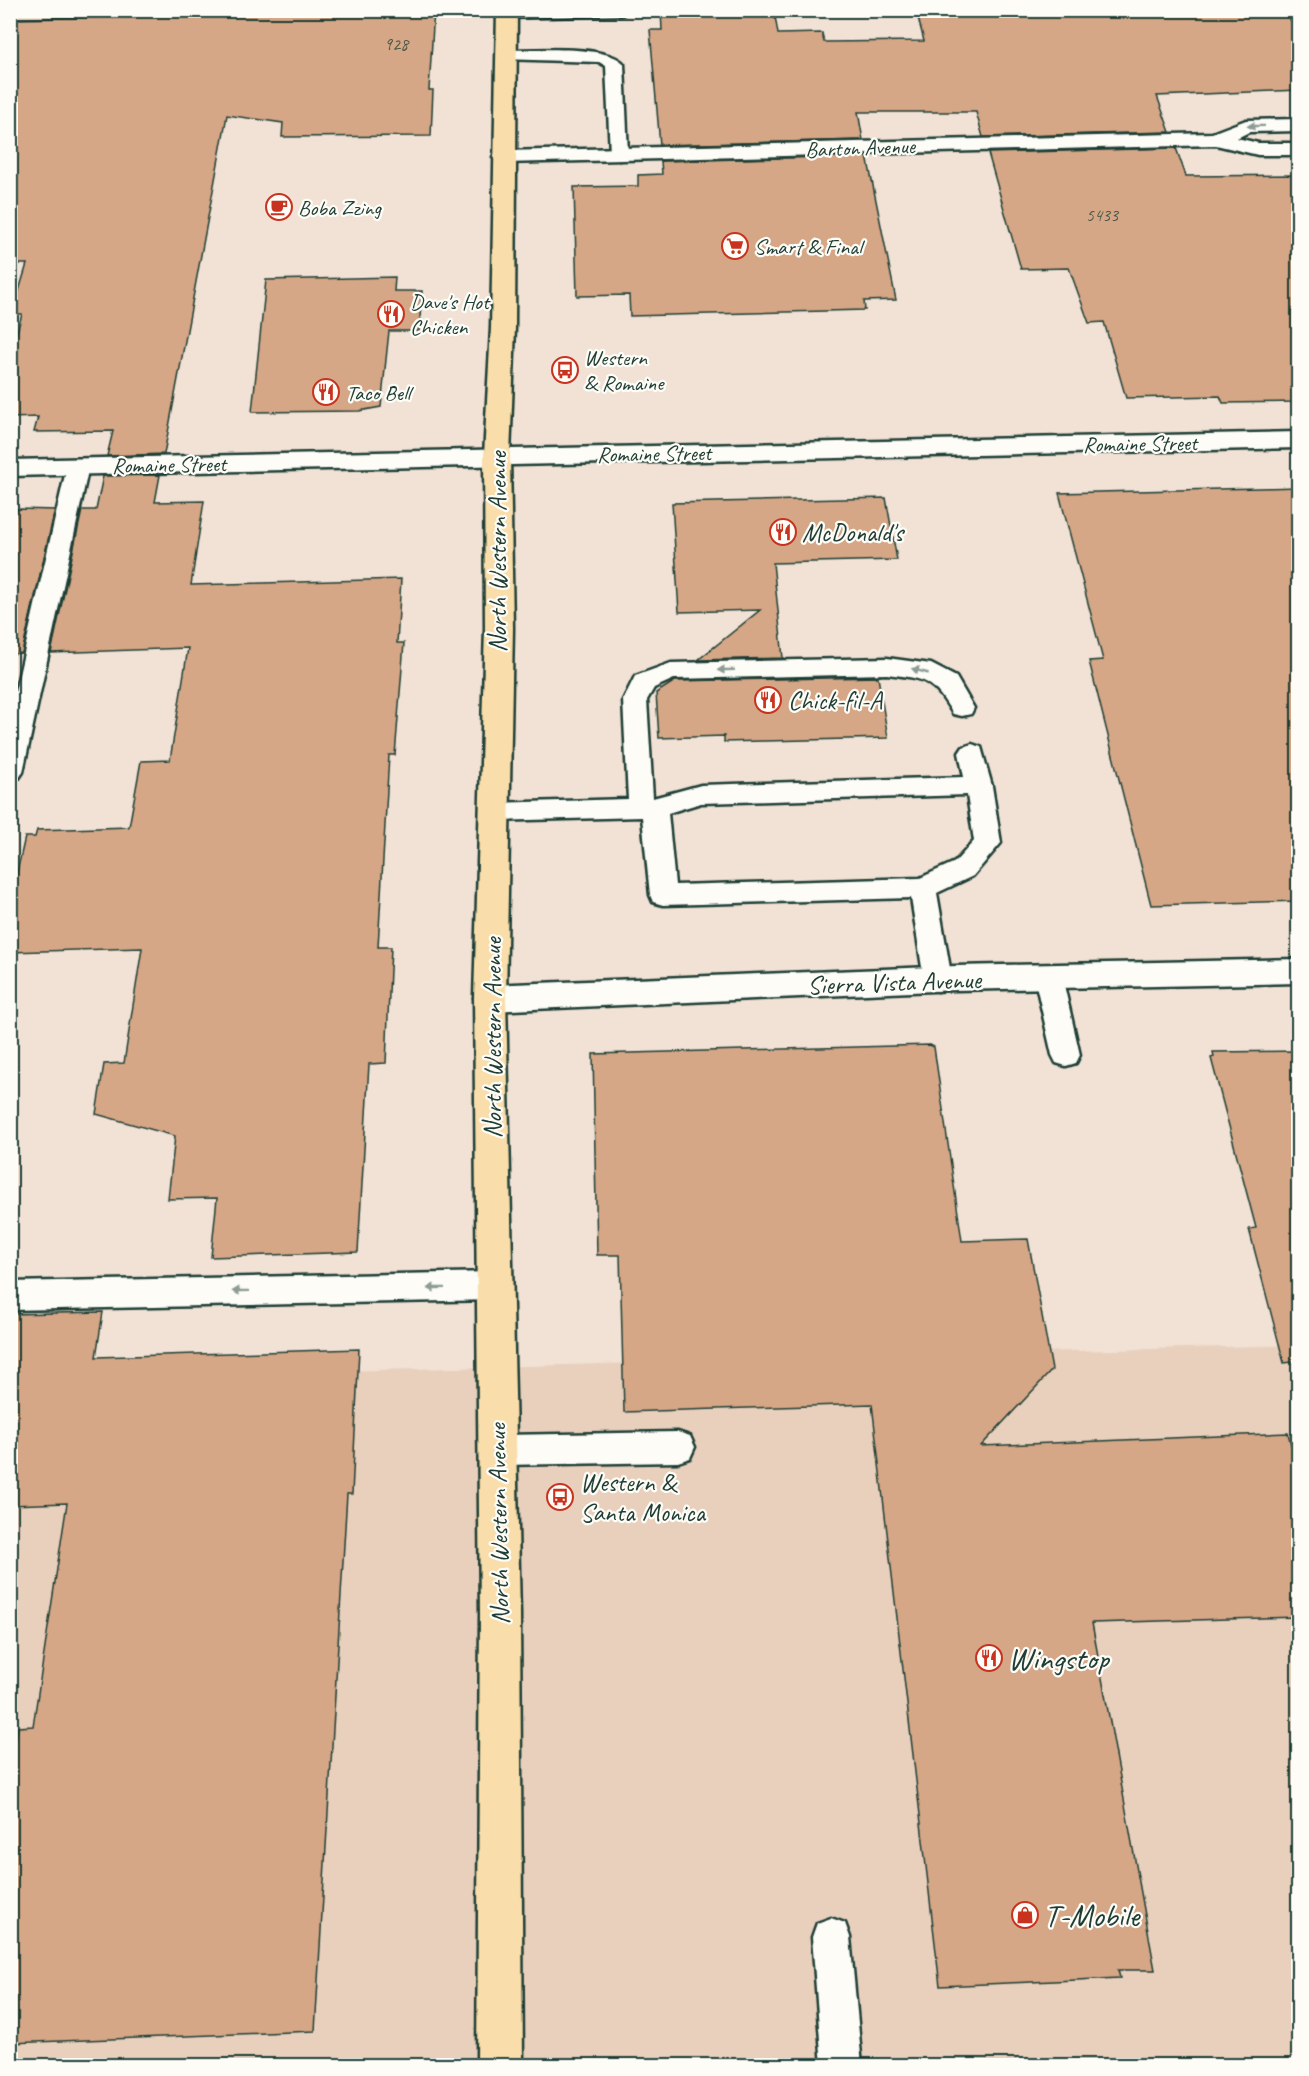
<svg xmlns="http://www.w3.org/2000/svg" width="1309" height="2076" viewBox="0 0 1309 2076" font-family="Caveat,sans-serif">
  <rect width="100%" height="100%" fill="#f1e2d5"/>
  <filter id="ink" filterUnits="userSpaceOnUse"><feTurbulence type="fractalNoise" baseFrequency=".0167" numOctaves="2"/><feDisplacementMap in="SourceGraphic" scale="12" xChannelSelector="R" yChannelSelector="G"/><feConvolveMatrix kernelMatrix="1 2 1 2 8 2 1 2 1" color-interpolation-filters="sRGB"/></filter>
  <g filter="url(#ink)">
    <path fill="#e9d0bd" d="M1298 1345V2065H11L10 1380Z"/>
    <path fill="#d5a786" stroke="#1f3d34" stroke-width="1.5" d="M114 10H434L429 90H433L431 136 282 137 283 123 227 115 164 454 107 456 113 431 34 432 38 417 10 418V358L22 314H12L27 264H10V19L113 17Z
      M661 10H774L778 34 822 33 824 42 924 41 916 10H1285L1299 36V90L1157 96 1170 132 983 137 976 112H858L863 140 660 145 650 30H662Z
      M1176 148 1186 176 1299 175V402L1223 403 1220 396 1126 398 1104 322 1089 323 1069 268 1021 269 988 153Z
      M867 156 896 300 864 301 865 310 630 316 629 295 577 296 574 187 638 186V175L662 174 661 161Z
      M395 277 394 291H422L419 331H389L381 407 359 411 252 412 266 280Z
      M160 475 155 502 204 501 191 585 401 579 397 643H404L395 755H389L378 947H391L386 1063 369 1064 358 1252 211 1257 217 1198 168 1199 175 1136 96 1114 104 1064 124 1063 142 948 10 952V903L25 837H35L37 830 129 827 141 761 170 760 188 648 51 653 82 510H96L103 476Z
      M1299 487V901L1151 905 1089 661 1103 660 1059 493Z
      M886 498 897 560 773 563 783 658 698 660 760 610 679 612 672 503Z
      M17 509 55 510 22 653 10 654V530Z
      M878 677 888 738 724 742V736L659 738 656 693 675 681Z
      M930 1045 934 1047 962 1241 1028 1239 1052 1370 981 1446 1288 1433 1299 1476V1617L1092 1623 1155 1970H1118L1120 1978 940 1986 872 1404 624 1412 620 1255H597L593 1054Z
      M1299 1051V1361L1284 1363 1249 1229 1256 1228 1211 1058 1214 1057 1213 1052Z
      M103 1312 96 1357 359 1349 352 1494H347L315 2031 10 2043V1777L18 1727 33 1726 67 1503 10 1505V1314Z"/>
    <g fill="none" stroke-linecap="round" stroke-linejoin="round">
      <defs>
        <path id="lane" d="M500 10H630L622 15 507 18 501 17Z
          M506 50C531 50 609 44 624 64L628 154 626 158 619 160 610 154 606 66 599 62 500 59 497 55 500 51Z
          M78 459 86 461 89 466 23 772 19 778 10 781V714L67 466 70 461Z
          M887 658 931 664 956 677 974 708 971 714 962 716 953 714C932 679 927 679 887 674L674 679 654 688 647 700 653 798 701 785 964 777 959 753 963 747 972 744 981 747 992 786 1001 843 973 876 937 893 952 980 948 988 938 991 928 988 924 980 911 898 663 905 653 902 650 895 642 817 494 821 485 819 481 812 485 805 494 803 628 799 623 700 635 676 671 663ZM967 795 974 841 955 862 920 878 675 885 668 813 701 803Z
          M1048 965 1058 968 1062 976 1080 1055 1076 1063 1066 1066 1056 1063 1052 1055 1034 976 1038 968Z
          M495 1272 506 1276 511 1286 506 1296 495 1300 10 1310V1282Z
          M678 1432 690 1436 695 1447 690 1458 678 1462 498 1465 486 1461 481 1450 486 1439 498 1435Z
          M831 1918 845 1923 850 1937 862 2066H822L812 1937 817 1923Z"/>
        <path id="street" d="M1298 119V131L1249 132 1237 138 1258 143H1298V155H1258L1216 145 504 163 496 162 493 157 496 152 504 151 1212 133 1246 120Z
          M1298 432V448L10 476V460Z
          M1298 959V983L956 990 490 1011 479 1007 474 998 479 989 490 985 956 966Z"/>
        <path id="primary" d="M497 10H517L515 328 510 456 513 628 506 998 520 1614 523 2066H477L480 1614 474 998 485 628 484 456 491 328Z"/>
      </defs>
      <use href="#lane" stroke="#1f3d34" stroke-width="5"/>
      <use href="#street" stroke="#1f3d34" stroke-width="5"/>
      <use href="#primary" stroke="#1f3d34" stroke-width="5"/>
      <use href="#lane" fill="#fdfcf7" fill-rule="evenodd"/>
      <use href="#street" fill="#fdfcf7" fill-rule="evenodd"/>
      <use href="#primary" fill="#f9deab" fill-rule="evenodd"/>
    </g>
    <defs><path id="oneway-solid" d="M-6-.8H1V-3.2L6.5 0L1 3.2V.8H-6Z" transform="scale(1.5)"/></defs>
    <g fill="#8e9c96">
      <use href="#oneway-solid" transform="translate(1256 126) rotate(179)"/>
      <use href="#oneway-solid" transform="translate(726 670) rotate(179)"/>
      <use href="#oneway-solid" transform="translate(920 671) rotate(-164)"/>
      <use href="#oneway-solid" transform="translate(436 1288) rotate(179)"/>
      <use href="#oneway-solid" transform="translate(241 1291) rotate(179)"/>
    </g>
  </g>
  <defs>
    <symbol id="cafe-ring" viewBox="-11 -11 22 22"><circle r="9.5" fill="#fdfcf7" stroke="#c8321e" stroke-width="1.5"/><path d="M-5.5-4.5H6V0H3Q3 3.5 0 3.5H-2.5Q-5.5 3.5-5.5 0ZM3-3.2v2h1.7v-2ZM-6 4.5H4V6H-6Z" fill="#c8321e"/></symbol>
    <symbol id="supermarket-ring" viewBox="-11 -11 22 22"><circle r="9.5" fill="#fdfcf7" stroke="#c8321e" stroke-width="1.5"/><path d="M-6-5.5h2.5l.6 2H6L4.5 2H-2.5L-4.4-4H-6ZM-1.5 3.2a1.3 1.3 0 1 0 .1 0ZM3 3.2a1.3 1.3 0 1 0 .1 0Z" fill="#c8321e"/></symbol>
    <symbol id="restaurant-ring" viewBox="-11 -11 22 22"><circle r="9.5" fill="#fdfcf7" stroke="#c8321e" stroke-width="1.5"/><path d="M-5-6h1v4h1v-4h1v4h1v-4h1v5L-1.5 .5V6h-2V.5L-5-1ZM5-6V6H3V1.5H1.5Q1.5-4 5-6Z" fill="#c8321e"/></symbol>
    <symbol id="bus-ring" viewBox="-11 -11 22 22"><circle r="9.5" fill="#fdfcf7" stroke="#c8321e" stroke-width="1.5"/><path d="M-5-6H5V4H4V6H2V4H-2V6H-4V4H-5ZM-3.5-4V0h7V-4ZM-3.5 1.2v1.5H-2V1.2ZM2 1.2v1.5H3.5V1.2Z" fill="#c8321e"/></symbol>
    <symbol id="shop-ring" viewBox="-11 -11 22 22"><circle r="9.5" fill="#fdfcf7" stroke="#c8321e" stroke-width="1.5"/><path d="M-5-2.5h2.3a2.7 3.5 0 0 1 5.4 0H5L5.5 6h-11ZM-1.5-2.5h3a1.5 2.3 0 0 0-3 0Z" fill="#c8321e"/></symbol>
  </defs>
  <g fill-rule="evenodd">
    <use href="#cafe-ring" x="264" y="192" width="30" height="30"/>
    <use href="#supermarket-ring" x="720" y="231" width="30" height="30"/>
    <use href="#restaurant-ring" x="376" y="299" width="30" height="30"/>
    <use href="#bus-ring" x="550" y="355" width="30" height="30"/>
    <use href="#restaurant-ring" x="311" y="377" width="30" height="30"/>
    <use href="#restaurant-ring" x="768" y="517" width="30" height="30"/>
    <use href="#restaurant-ring" x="753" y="685" width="30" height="30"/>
    <use href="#bus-ring" x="545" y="1482" width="30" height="30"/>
    <use href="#restaurant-ring" x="974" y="1643" width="30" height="30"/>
    <use href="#shop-ring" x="1010" y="1900" width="30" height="30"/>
  </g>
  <g text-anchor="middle" stroke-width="4.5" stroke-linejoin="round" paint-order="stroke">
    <g font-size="18" fill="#4c5848">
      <text x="396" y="50">928</text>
      <text x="1102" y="221">5433</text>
    </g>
    <g font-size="22" fill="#1f3d34" stroke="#fdfcf7">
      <text transform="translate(860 147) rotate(-2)" y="8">Barton Avenue</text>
      <text transform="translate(1140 443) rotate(-1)" y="8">Romaine Street</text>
      <text transform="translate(654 453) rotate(-1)" y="8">Romaine Street</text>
      <text transform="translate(169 464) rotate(-1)" y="8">Romaine Street</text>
    </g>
    <g font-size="22" fill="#1f3d34" stroke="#fdfcf7" text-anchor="start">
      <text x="298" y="215">Boba Zzing</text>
      <text x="754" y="254">Smart &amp; Final</text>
      <text x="410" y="309">Dave's Hot<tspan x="410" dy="25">Chicken</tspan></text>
      <text x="584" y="365">Western<tspan x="584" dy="25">&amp; Romaine</tspan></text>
      <text x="346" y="400">Taco Bell</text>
    </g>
    <g font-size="26" fill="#1f3d34" stroke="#fdfcf7" text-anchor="start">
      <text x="802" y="541">McDonald's</text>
      <text x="788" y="709">Chick-fil-A</text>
      <text x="580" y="1491">Western &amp;<tspan x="580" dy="30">Santa Monica</tspan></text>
    </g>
    <g font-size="26" fill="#1f3d34" stroke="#fdfcf7">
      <text transform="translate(497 552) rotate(-90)" y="9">North Western Avenue</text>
      <text transform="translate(894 982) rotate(-2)" y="9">Sierra Vista Avenue</text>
      <text transform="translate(492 1038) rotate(-90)" y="9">North Western Avenue</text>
      <text transform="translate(498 1524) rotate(-91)" y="9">North Western Avenue</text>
    </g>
    <g font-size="32" fill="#1f3d34" stroke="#fdfcf7" text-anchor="start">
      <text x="1008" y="1669">Wingstop</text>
      <text x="1044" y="1926">T-Mobile</text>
    </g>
  </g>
  <rect width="1309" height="2076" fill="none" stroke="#fdfcf7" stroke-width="36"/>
  <rect x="18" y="18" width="1273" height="2040" fill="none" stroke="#1f3d34" stroke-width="2" filter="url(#ink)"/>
</svg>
